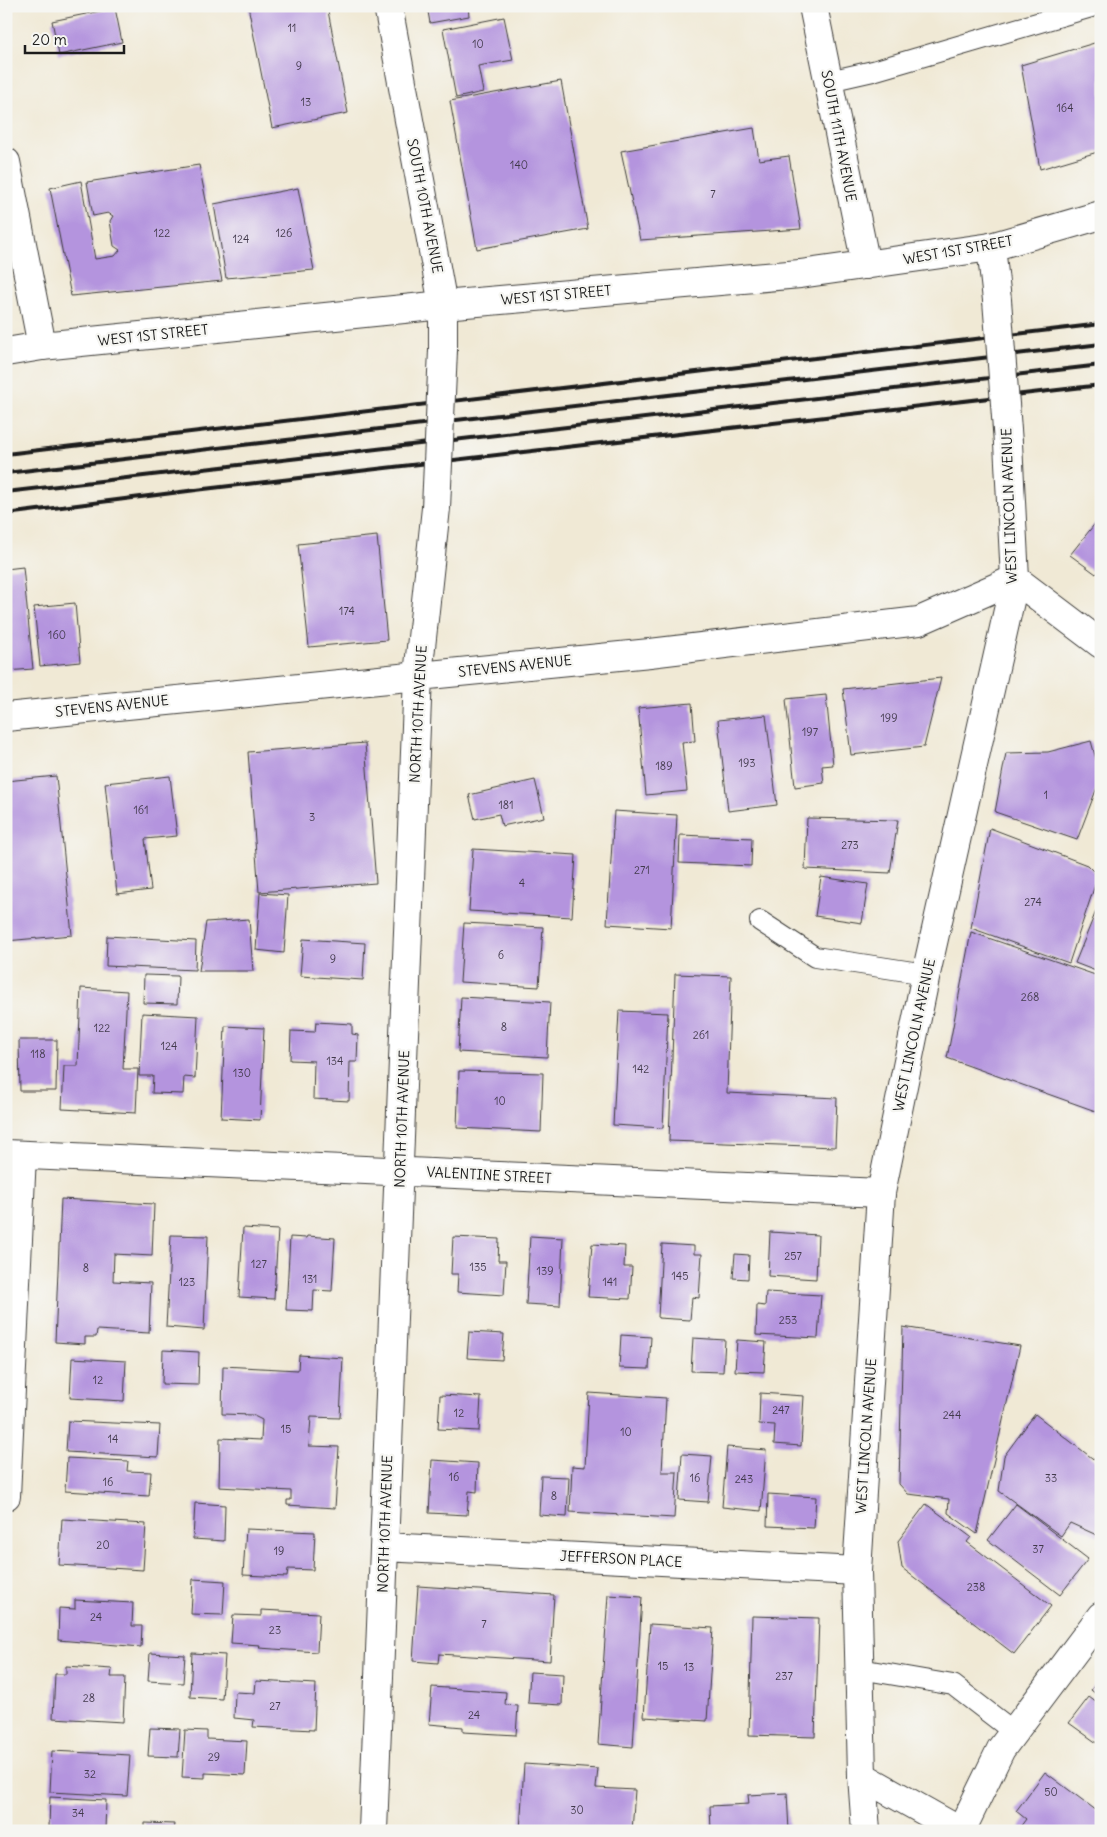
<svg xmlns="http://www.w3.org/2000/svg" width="1107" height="1837" viewBox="0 0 1107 1837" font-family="Delius,sans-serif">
  <rect width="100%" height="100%" fill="#f6f6f2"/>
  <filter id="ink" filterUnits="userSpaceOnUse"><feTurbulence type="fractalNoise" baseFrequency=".02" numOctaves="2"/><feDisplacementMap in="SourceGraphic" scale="10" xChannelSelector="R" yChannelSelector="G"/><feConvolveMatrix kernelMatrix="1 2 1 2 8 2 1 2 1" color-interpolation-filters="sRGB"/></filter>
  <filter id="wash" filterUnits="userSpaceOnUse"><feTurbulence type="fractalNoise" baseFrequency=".0096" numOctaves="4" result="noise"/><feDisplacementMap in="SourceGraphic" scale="20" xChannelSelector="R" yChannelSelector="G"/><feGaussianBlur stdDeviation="1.12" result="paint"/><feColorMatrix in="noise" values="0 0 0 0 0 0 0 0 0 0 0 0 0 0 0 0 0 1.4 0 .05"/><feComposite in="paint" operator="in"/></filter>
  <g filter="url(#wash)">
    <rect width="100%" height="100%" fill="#f0e9d5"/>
    <g id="blocks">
      <path fill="#b494de" d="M248 6H327L348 113 272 128Z
        M427 6H468L469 16 430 23Z
        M115 8 122 42 59 55 52 21Z
        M504 17 513 60 478 66 483 92 456 98 443 29Z
        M1101 41V151L1040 169 1021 65Z
        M561 81 588 229 477 249 450 101Z
        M754 128 759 160 789 156 801 229 640 240 621 151Z
        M199 165 222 281 71 296 50 188 81 181 95 259 115 256 120 250 114 246 110 221 113 216 108 213 93 216 87 182Z
        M298 188 314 270 226 278 214 204Z
        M1101 516V569L1096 574 1070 555Z
        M377 536 387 640 309 647 298 544Z
        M23 567 33 669 6 671V569Z
        M75 603 80 662 40 666 34 607Z
        M941 678 924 747 851 755 843 689Z
        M826 695 833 765 822 766 824 783 795 787 786 699Z
        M692 703 695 741 682 742 687 791 646 795 638 708Z
        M766 715 777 805 728 811 718 720Z
        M1091 741 1101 777 1077 840 995 812 1006 753 1048 752Z
        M365 743 376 883 259 892 248 752Z
        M56 776 72 935 6 941V886H8L6 864V781Z
        M170 776 177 836 145 839 151 890 117 894 105 783Z
        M535 780 544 817 502 826 499 814 475 819 469 795Z
        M614 811 677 815 671 928 607 924Z
        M807 818 898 820 890 873 805 869Z
        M990 828 1087 865 1098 876 1069 963 971 928Z
        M680 835 752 838 751 866 679 863Z
        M473 849 576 855 572 917 469 911Z
        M821 877 868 884 862 923 815 916Z
        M260 893 288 895 284 953 256 950Z
        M1101 899V973L1075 963Z
        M249 919 253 971H199L206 922Z
        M464 923 543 927 539 987 460 982Z
        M971 932 1101 977V1113L947 1058Z
        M107 936 196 941 195 970 106 966Z
        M303 939 365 943 363 980 300 976Z
        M675 974 731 976 727 1093 837 1098 835 1147 669 1141Z
        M144 975 178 976 177 1004 143 1003Z
        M81 988 127 991 123 1069H138L136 1113 62 1109 64 1066H78Z
        M461 997 550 1002 547 1057 458 1052Z
        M619 1011 668 1013 663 1128 613 1125Z
        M142 1013 198 1016 195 1078 184 1077 183 1094 152 1093 153 1076H139Z
        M316 1022 352 1024V1034L358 1035 357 1062H350L349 1101 313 1099 314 1061 290 1060 291 1031 315 1032Z
        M225 1026 264 1028 260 1120 221 1118Z
        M19 1040H57L56 1091H20Z
        M459 1071 543 1073 541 1132 457 1128Z
        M61 1199 154 1204 152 1256 114 1254 113 1281 151 1283 149 1333 97 1330 96 1337H85V1344L55 1342Z
        M243 1228 278 1230 274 1299 239 1297Z
        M770 1232 818 1235 816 1279 768 1276Z
        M171 1235 208 1236 204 1330 166 1327Z
        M307 1236 335 1238 332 1291 314 1290 313 1311 286 1310 290 1237 306 1238Z
        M530 1236 563 1238 560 1306 526 1304Z
        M453 1237 499 1239 498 1261H506L504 1295 457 1292 458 1274H451Z
        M592 1244 625 1246 624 1267H632L630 1299 588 1297Z
        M662 1244 694 1246V1254H702L699 1298 692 1297 690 1320 658 1318Z
        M735 1254 749 1255 748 1279 733 1278Z
        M766 1292 821 1295 818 1338 756 1335 757 1305 765 1306Z
        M903 1327 1020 1346 977 1534 948 1513 949 1499 908 1494 899 1484Z
        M469 1332 504 1334 502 1360 467 1358Z
        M621 1335 651 1337 649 1369 619 1368Z
        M693 1338 725 1340 723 1372 691 1371Z
        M737 1340 766 1342 764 1372 735 1371Z
        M163 1350 199 1352 198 1385 162 1384Z
        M299 1355 343 1358 340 1418 311 1417 309 1446 339 1447 335 1508 287 1505V1500H291V1491L219 1487 220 1438 261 1440 262 1420 252 1415 222 1414 223 1366 298 1370Z
        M72 1358 126 1361 124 1401 70 1398Z
        M589 1393 666 1398 662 1472H677L674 1518 570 1512 572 1466 585 1467Z
        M760 1393 804 1396 801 1446 774 1444 775 1425 759 1424Z
        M440 1395 481 1397 479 1431 438 1429Z
        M1035 1414 1101 1465V1537L1070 1523 1061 1536 999 1491 1004 1456Z
        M68 1421 160 1425 158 1457 66 1452Z
        M727 1447 766 1450 761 1511 722 1507Z
        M682 1454 712 1456 708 1502 679 1500Z
        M67 1458 128 1461 127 1471 151 1472 149 1496 65 1491Z
        M432 1460 478 1463 477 1492 469 1491 467 1515 429 1513Z
        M541 1476 569 1477 567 1517 539 1515Z
        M768 1494 816 1497 814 1528 767 1526Z
        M195 1503 225 1505 224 1541 193 1539Z
        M926 1504 971 1537 967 1542 1051 1606 1014 1654 902 1568 898 1541Z
        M1016 1504 1088 1559 1060 1595 988 1540Z
        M62 1519 146 1524 143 1570 59 1565Z
        M246 1529 315 1532 313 1570 288 1569 287 1577 243 1575Z
        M193 1579 225 1581 223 1615 191 1614Z
        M418 1586 554 1595 550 1661 439 1654 438 1663 413 1661Z
        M608 1595 642 1597 633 1747 598 1744Z
        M75 1600 133 1603 132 1626H142L141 1647 58 1640 59 1608 75 1609Z
        M261 1610 319 1613 317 1652 259 1648 260 1645 231 1643 233 1615 261 1616Z
        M752 1616 819 1618 815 1737 749 1735Z
        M650 1624 713 1628 707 1721 644 1717Z
        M150 1653 185 1655 183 1683 148 1681Z
        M192 1653 225 1655 222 1699 190 1697Z
        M66 1666 112 1669 111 1677H125L123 1722 53 1718 55 1674H66Z
        M530 1672 563 1674 562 1705 528 1703Z
        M1101 1677V1698L1091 1690Z
        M256 1681 316 1684 314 1730 253 1727 254 1720 234 1718 235 1692 255 1693Z
        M432 1687 506 1692 505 1705 518 1706 516 1735 463 1732V1727L429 1724Z
        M1089 1697 1101 1706V1746L1069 1723Z
        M150 1728 180 1729 178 1757 148 1756Z
        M185 1730 207 1731V1739L247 1741 245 1775 205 1773V1778L182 1777Z
        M52 1751 130 1755 127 1796 50 1792Z
        M524 1764 598 1769 596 1788 635 1790 632 1831H520Z
        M1045 1772 1101 1814V1831H1017L1026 1819 1016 1811Z
        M787 1793 789 1831H711L710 1806 749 1804 748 1795Z
        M50 1797 106 1800 105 1830 49 1827Z
        M145 1823 174 1824 173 1831H145Z"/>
    </g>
  </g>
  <g filter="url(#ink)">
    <use href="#blocks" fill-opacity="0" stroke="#3c3b38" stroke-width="1"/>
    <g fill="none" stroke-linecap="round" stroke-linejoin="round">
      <defs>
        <path id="lane" d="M829 81 873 71 1095 6
          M760 921 815 957 926 974
          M860 1669 953 1685 1014 1732"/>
        <path id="street" d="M388 6 443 305V350
          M6 162 42 346
          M6 717 650 653 919 621 1015 579
          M6 1154 881 1193
          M6 1496 22 1155
          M384 1547 857 1571
          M373 1831 418 675 436 508
          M961 1831 1001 1749 1101 1616"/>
        <path id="secondary" d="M813 6 866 265
          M6 352 42 346 443 305 800 274 991 247
          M862 1776 960 1831"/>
        <path id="primary" d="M997 300 991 247 1101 215
          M1015 579 1101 644
          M866 1831 862 1776 857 1571 881 1193 926 974 1015 579 1008 443"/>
      </defs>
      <use href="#lane" stroke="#3c3b38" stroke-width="22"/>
      <use href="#street" stroke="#3c3b38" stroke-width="30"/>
      <use href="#secondary" stroke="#3c3b38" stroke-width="30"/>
      <use href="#primary" stroke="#3c3b38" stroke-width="30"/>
      <use href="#lane" stroke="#fff" stroke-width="20"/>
      <use href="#street" stroke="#fff" stroke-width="28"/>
      <use href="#secondary" stroke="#fff" stroke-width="28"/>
      <use href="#primary" stroke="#fff" stroke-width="28"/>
      <path stroke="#1c1c1c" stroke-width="4" d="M6 454 1101 324
        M6 473 1101 344
        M6 492 1101 365
        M6 514 204 489 1101 385"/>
      <defs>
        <path id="street-bridge" d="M436 508 443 350"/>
        <path id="primary-bridge" d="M997 300 1008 443"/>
      </defs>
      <use href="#street-bridge" stroke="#3c3b38" stroke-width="30" stroke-linecap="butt"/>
      <use href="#primary-bridge" stroke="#3c3b38" stroke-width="30" stroke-linecap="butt"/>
      <use href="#street-bridge" stroke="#fff" stroke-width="28"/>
      <use href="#primary-bridge" stroke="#fff" stroke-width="28"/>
    </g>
  </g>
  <g text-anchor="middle" stroke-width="4.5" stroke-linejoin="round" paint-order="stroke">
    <g font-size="11" fill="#423a4c">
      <text x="292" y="32">11</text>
      <text x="478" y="48">10</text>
      <text x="299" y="70">9</text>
      <text x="306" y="106">13</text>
      <text x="1065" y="112">164</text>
      <text x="519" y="169">140</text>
      <text x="713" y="198">7</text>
      <text x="162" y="237">122</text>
      <text x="284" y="237">126</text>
      <text x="241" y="243">124</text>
      <text x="347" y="615">174</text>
      <text x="57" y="639">160</text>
      <text x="889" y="722">199</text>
      <text x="810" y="736">197</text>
      <text x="747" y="767">193</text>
      <text x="664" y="770">189</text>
      <text x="1046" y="799">1</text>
      <text x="506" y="809">181</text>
      <text x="141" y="814">161</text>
      <text x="312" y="821">3</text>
      <text x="850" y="849">273</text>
      <text x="642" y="874">271</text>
      <text x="522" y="887">4</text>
      <text x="1033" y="906">274</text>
      <text x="501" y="959">6</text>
      <text x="333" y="963">9</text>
      <text x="1030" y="1001">268</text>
      <text x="504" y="1031">8</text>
      <text x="102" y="1032">122</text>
      <text x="701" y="1039">261</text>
      <text x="169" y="1050">124</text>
      <text x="38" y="1058">118</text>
      <text x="335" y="1065">134</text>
      <text x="641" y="1073">142</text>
      <text x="242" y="1077">130</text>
      <text x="500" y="1105">10</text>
      <text x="793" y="1260">257</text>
      <text x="259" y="1268">127</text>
      <text x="478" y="1271">135</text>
      <text x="86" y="1272">8</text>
      <text x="545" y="1275">139</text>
      <text x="680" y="1280">145</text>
      <text x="310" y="1283">131</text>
      <text x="187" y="1286">123</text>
      <text x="610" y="1286">141</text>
      <text x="788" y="1324">253</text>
      <text x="98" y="1384">12</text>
      <text x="781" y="1414">247</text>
      <text x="459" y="1417">12</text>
      <text x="952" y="1419">244</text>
      <text x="286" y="1433">15</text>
      <text x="626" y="1436">10</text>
      <text x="113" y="1443">14</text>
      <text x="454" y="1481">16</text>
      <text x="695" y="1482">16</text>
      <text x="1051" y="1482">33</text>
      <text x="744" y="1483">243</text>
      <text x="108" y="1486">16</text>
      <text x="554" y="1500">8</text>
      <text x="103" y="1549">20</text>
      <text x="1038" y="1553">37</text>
      <text x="279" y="1555">19</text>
      <text x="976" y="1591">238</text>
      <text x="96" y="1621">24</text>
      <text x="484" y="1628">7</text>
      <text x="275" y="1634">23</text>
      <text x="663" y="1670">15</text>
      <text x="689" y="1671">13</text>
      <text x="784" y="1680">237</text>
      <text x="89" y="1702">28</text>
      <text x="275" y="1710">27</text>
      <text x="474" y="1719">24</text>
      <text x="214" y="1761">29</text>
      <text x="90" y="1778">32</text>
      <text x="1051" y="1796">50</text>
      <text x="577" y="1814">30</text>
      <text x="78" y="1817">34</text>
    </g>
    <g font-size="14" fill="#1c1c1c" stroke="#f6f6f2">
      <text transform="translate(839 136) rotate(79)" y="5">SOUTH 11TH AVENUE</text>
      <text transform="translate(425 206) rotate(79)" y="5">SOUTH 10TH AVENUE</text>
      <text transform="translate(958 250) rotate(-10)" y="5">WEST 1ST STREET</text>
      <text transform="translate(556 295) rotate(-5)" y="5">WEST 1ST STREET</text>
      <text transform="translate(153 335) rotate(-6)" y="5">WEST 1ST STREET</text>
      <text transform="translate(1009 506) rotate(-92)" y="5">WEST LINCOLN AVENUE</text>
      <text transform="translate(515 666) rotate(-6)" y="5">STEVENS AVENUE</text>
      <text transform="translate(112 706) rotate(-6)" y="5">STEVENS AVENUE</text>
      <text transform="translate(418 714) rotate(-87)" y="5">NORTH 10TH AVENUE</text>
      <text transform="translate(914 1035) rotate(-78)" y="5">WEST LINCOLN AVENUE</text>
      <text transform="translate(402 1119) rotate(-88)" y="5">NORTH 10TH AVENUE</text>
      <text transform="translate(489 1175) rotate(3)" y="5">VALENTINE STREET</text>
      <text transform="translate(866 1436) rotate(-86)" y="5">WEST LINCOLN AVENUE</text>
      <text transform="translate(385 1524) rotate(-88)" y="5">NORTH 10TH AVENUE</text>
      <text transform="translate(621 1559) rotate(3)" y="5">JEFFERSON PLACE</text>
    </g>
  </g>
  <rect width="1107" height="1837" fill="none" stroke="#f6f6f2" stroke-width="25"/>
  <path d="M25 45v8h99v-8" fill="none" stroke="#1c1c1c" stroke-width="2.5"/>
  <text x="32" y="45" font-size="15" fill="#1c1c1c" stroke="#f6f6f2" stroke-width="4" paint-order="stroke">20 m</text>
</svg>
